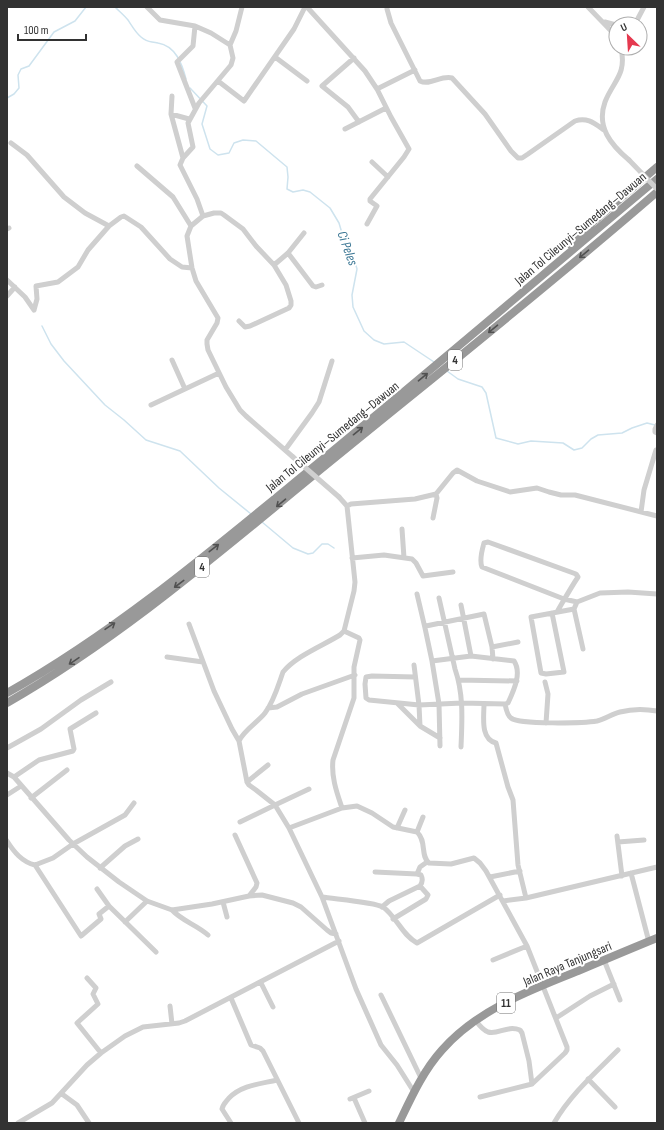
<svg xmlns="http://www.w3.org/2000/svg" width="664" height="1130" viewBox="0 0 664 1130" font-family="'Sofia Sans Condensed',sans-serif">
  <rect width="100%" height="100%" fill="#fff"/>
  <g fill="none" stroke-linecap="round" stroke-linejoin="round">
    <path stroke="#cee3ee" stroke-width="1.5" d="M115 7C119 11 124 15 128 20 132 26 136 33 141 37 148 43 150 41 158 43 176 46 182 64 186 79
      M190 88 207 106 202 124 210 149 218 155 229 153 234 143 243 140 256 141 287 167 288 177 287 189 293 192 303 190 310 192 330 208 339 223 344 240 353 255 357 269 352 295 353 307 364 331 374 340 384 344 404 342 434 362
      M7 98 14 94 19 88 18 75 21 69 29 66 54 32 75 21 86 7
      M42 326 51 344 64 361 105 405 124 420 146 440 180 451 219 488 251 514
      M447 371 458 379 482 387 486 393 496 438 518 444 531 441 563 443 574 450 582 448 591 439 598 435 622 433 632 428 647 423 655 425
      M262 522 293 548 308 554 313 553 322 544H328L334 548"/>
    <path stroke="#cfcfcf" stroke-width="5" d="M147 7 160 20 195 26 211 33 230 45
      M307 7 365 71 377 89
      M387 7V9L391 23 420 81C430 86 441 75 452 78L485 114 511 151 518 158H522L528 154 575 121C587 117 594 123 604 130
      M588 7 616 36
      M605 22 616 25
      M635 24 644 7
      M195 26 193 46 177 62 195 108
      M621 48C627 75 613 81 605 102 596 127 611 145 629 160
      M275 57 307 81
      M354 58 322 86 348 107 359 122
      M218 81 244 101 294 29 305 7
      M172 96 171 114 183 158
      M171 114 189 119
      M345 129 386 108
      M11 143 27 155 64 197 85 213 109 226
      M372 162 388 177
      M137 166 173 197 191 226
      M203 216 197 199 180 165 183 158 193 147 188 123 199 103 231 65 233 58 230 45 236 31 242 7
      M367 224 377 206 370 201V199L404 157 409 149 391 117 377 89 415 70
      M7 229 9 228
      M288 253 313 286 316 287 322 285
      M274 265 288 253 304 233
      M7 280 25 297 34 310
      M7 296 15 287
      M34 310 37 299 36 286 58 282 78 267 88 250 109 226 121 217 124 216 141 227 170 259 182 267 192 268
      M239 321 245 327 250 326 289 308 291 305V301L286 285 274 265 256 246 243 229 224 215 221 213H214L203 216 191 226 187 236 192 268 196 281 218 318 217 323 207 340V344L208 350 226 387 240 410 246 416 293 457
      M172 360 185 389
      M151 405 219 373
      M657 425 655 429V432L657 433
      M285 450 312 413 319 402 332 361
      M347 506 351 504 415 499 436 494 453 473 457 470 477 481 510 492 537 488 549 492 561 495H575L657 516
      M641 512 644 490 656 450
      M433 518 437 498 436 494
      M402 529 404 558
      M352 558 384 555 412 559 416 563 423 576 453 572
      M417 594 425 628
      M439 598 455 669C464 695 462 721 461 747
      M461 605 471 656
      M574 609 583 649
      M557 612C564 600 570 589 578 577L576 574 488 542 484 543C482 550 479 560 482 567L564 599 577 602
      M552 613 564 672 546 674 541 673 531 617 574 609 577 602 600 593 628 592 657 594
      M189 624 214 691 232 729 239 741 247 782 249 785 256 790 275 805 289 828 322 897 356 989 381 1045 397 1065 414 1092
      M492 647 518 642
      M167 657 203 662
      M432 661 471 656 514 661C522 673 514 690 508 703L505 704
      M414 665 419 705 420 726
      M415 677 372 676 366 677 365 684 366 698 369 700 419 705 462 703 505 704C506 709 507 715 511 718 519 725 585 723 597 721 605 719 612 714 620 712 631 709 646 709 657 711
      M459 680 517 681
      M545 682 548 694 546 723
      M398 704 420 726 440 738
      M484 704C484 717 480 739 496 743L508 787 513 800 518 865 526 898
      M268 708 277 707 302 694 355 675
      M239 741C243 731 258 722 265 713 274 701 278 686 283 672 296 656 322 646 340 635L344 631 354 591 355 582 347 506 339 497
      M440 746 439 704 432 661 425 628 426 626 484 614 492 647 493 659
      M7 748 41 729 81 700 111 682
      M7 773 14 777 69 840 87 857 119 882 147 901 172 910 212 904 249 896 262 895 293 903 301 907 327 930 331 933 336 934
      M14 777 39 760 73 751 74 749 70 729 96 713
      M247 782 268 765
      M7 795 21 786
      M31 798 67 770
      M342 808C337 793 331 777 333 760L354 698V667L360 640 359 638 344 631
      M240 822 275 805 309 789
      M289 828 342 808 357 806 372 813 393 827 417 832C427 841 420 856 429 863L451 864 474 858 480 863 486 871 527 946 567 1047V1050L565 1053 532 1084
      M397 828 405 810
      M417 832 423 817
      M235 835 257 883 256 887 249 896
      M617 836 622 876
      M7 841C14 852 22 862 35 865L53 858 73 844 125 815 134 803
      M618 842 644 840
      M35 865 81 936 101 919 99 914 109 906 156 952
      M100 868 125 846 138 839
      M375 872 417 874
      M631 873 649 942
      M490 877 520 871
      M97 889 109 906
      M322 897C334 899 374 902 383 907 396 916 402 935 417 943L500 895
      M503 901 526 898 657 867
      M223 902 227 917
      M382 907 389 901 420 886C423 882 423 879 421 875L417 874 420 867 427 862
      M172 910C182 921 197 925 208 935
      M393 919 426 899 428 895 420 886
      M125 922 147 901
      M493 960 527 946
      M604 960 620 1000
      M87 978 96 988 93 994 98 1004 77 1023 101 1053
      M261 983 273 1007
      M381 995 421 1078
      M231 998 251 1045 260 1048 263 1051 299 1123
      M170 1006 172 1024
      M556 1018 590 996 614 984
      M476 1021C479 1025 483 1030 488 1032 498 1035 507 1025 520 1030L522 1033 529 1061 532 1084 480 1097
      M588 1079 615 1107
      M62 1094 77 1105 89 1123
      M354 1098 365 1123
      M350 1099 369 1091
      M18 1123 52 1103 87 1065 101 1053 125 1036 143 1027 179 1023 185 1021 339 941
      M231 1123 222 1109C223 1104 226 1102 229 1098 242 1085 260 1084 277 1080
      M554 1123C570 1095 595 1073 618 1050"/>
    <path stroke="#999" stroke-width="8" d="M571 245 593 222 657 167
      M7 693C115 632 210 552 306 473 424 376 540 277 657 179
      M7 703C126 635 230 543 336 457 444 369 552 283 657 192
      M399 1123C411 1098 423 1071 442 1050 477 1010 530 990 578 971 604 960 630 949 657 938"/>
    <path stroke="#cfcfcf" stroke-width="5" d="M629 160 657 189
      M293 457 339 497"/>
  </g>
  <defs><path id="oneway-shaft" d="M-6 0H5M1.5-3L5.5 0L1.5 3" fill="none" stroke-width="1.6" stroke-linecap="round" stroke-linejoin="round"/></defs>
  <g stroke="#515151">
    <use href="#oneway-shaft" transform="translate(584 254) rotate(140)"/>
    <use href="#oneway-shaft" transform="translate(493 329) rotate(140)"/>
    <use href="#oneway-shaft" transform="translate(423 377) rotate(-40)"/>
    <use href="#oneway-shaft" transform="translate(358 431) rotate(-39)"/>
    <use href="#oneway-shaft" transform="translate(281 503) rotate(140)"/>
    <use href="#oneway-shaft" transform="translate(214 548) rotate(-38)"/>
    <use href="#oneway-shaft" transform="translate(179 584) rotate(143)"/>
    <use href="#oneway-shaft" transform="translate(110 626) rotate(-34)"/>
    <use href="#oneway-shaft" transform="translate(74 661) rotate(146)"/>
  </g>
  <g text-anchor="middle" stroke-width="4" stroke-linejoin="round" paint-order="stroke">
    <g fill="#fff" stroke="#707070" stroke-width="1">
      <rect x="448" y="350" width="14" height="20" rx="3"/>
      <rect x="195" y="557" width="14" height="20" rx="3"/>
      <rect x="497" y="993" width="18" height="20" rx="3"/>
    </g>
    <g font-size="12" font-weight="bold" fill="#323232">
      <text x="455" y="364">4</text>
      <text x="202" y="571">4</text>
      <text x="506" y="1007">11</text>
    </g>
    <g font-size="13" fill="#323232" stroke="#fff">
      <text transform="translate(580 228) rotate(-40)" y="5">Jalan Tol Cileunyi–Sumedang–Dawuan</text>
      <text transform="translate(332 436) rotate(-39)" y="5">Jalan Tol Cileunyi–Sumedang–Dawuan</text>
      <text transform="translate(567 963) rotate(-23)" y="5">Jalan Raya Tanjungsari</text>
    </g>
    <g font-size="14" font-style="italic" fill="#3f7996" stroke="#fff">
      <text transform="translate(348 248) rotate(70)" y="5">Ci Peles</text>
    </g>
  </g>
  <rect width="664" height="1130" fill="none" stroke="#323232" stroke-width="16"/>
  <g transform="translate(628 36) rotate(335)"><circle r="19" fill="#ffffff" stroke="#adadad"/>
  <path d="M0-3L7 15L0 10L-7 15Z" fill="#e5394f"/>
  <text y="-6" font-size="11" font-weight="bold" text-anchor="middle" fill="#323232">U</text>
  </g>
  <path d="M18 34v6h68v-6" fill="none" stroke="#323232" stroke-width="2"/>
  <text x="24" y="34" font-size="12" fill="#323232" stroke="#ffffff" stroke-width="3" paint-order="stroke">100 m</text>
</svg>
